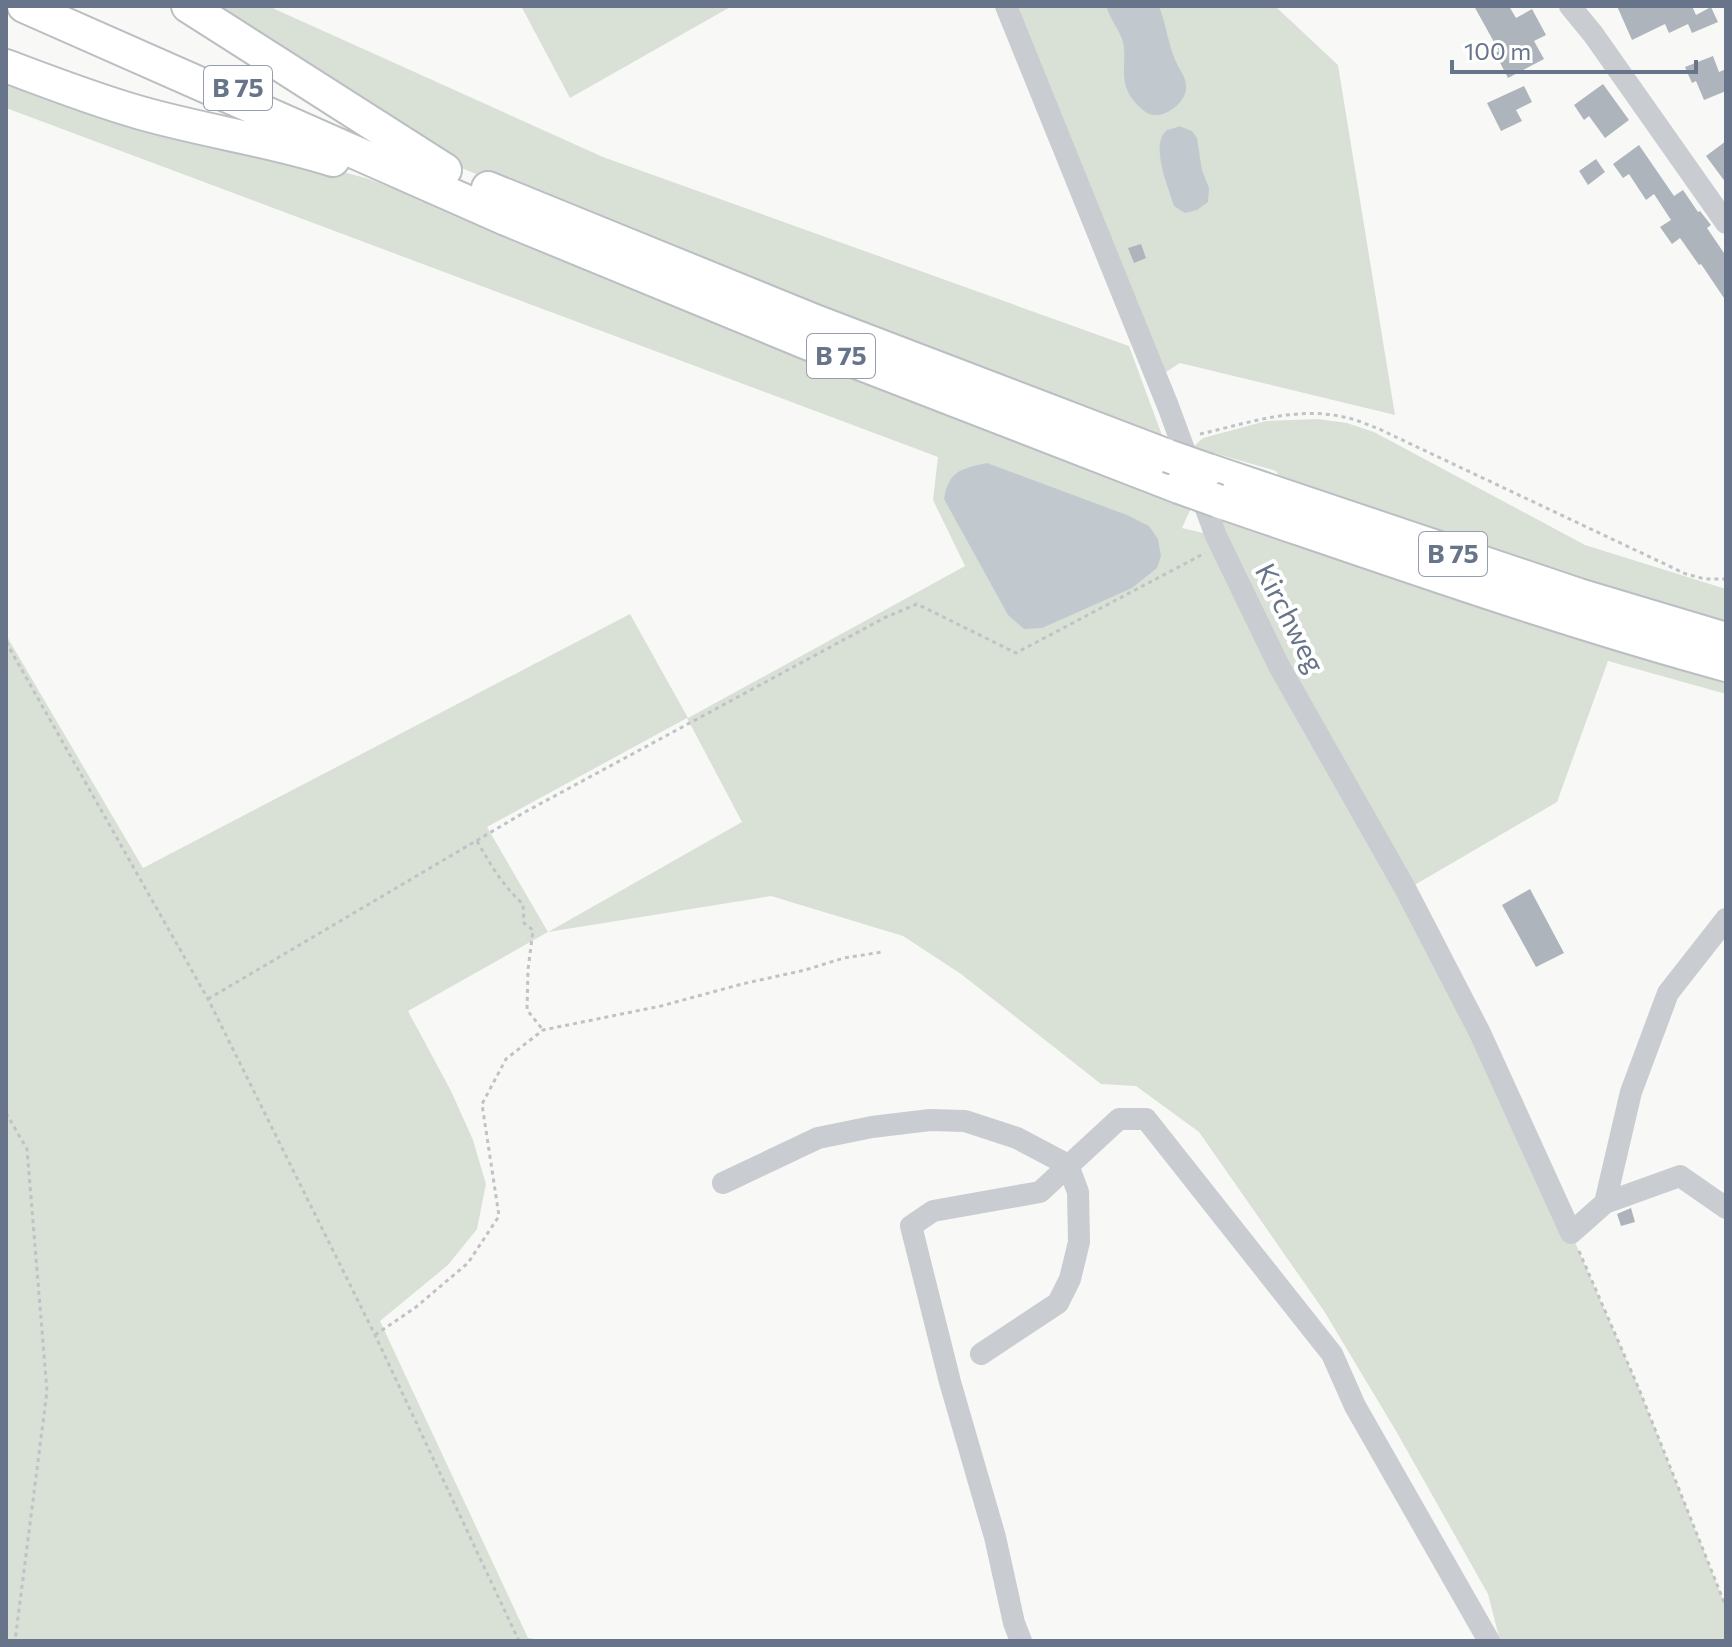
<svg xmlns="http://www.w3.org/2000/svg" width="1732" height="1647" viewBox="0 0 1732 1647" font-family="Commissioner,sans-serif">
  <rect width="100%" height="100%" fill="#f8f9f6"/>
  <path fill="#d9e1d7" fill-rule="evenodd" d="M195 6H268L603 157 1129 346 1163 438 933 359 449 163Z
    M521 6H732L570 98Z
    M1017 6H1275L1338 65 1395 415 1180 363 1157 378Z
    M6 79 369 179 433 203 1191 508 1182 528 1216 536 1218 515 1726 675V694L1608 661 1557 802 1406 890 1571 1233 1639 1389 1726 1607V1641H1500L1488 1594 1396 1431 1324 1311 1199 1132 1136 1086 1101 1084 961 974 903 936 771 896 548 932 408 1011 451 1091 473 1140 486 1184 477 1229 448 1265 380 1321 528 1638 549 1641H6V635L143 868 630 614 688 718 965 566 933 500 938 457 6 108ZM687 718 742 822 548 932 487 827Z
    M1318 419 1347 423 1374 432 1585 545 1726 589V629L1285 487 1276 471 1193 447 1203 438 1266 421Z"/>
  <path fill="#c1c9cf" d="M1109 6H1159C1167 26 1168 47 1178 66 1182 73 1187 80 1186 89 1185 103 1164 120 1149 114 1142 111 1131 99 1128 92 1120 76 1127 59 1123 42 1120 31 1111 21 1107 8Z
    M1179 126 1192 131 1197 138 1202 170 1209 188 1208 202 1197 210 1185 213 1174 206C1169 189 1149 144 1167 130 1168 130 1178 127 1179 126Z
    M987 463 1127 515 1149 526 1158 539 1161 556 1157 568 1132 588 1042 628 1024 629 1008 615 944 499C949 470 961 469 987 463Z"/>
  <path fill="#adb4bb" d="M1474 6H1509L1516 18 1532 9 1546 35 1534 41 1544 59 1508 78 1495 53 1499 51Z
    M1617 6H1692L1696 15 1711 7 1718 22 1692 33 1688 24 1669 33 1665 24 1632 40Z
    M1713 56 1719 72 1726 69V91L1704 100 1696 81 1692 83 1685 67Z
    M1603 84 1629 120 1605 138 1589 116 1584 120 1574 105Z
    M1524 86 1532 102 1516 110 1522 121 1501 131 1487 103Z
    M1726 141V183L1706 156Z
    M1639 145 1674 196 1683 190 1698 212 1700 211 1711 225 1707 228 1726 256V301L1701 264 1699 265 1680 238 1672 244 1660 227 1671 220 1654 194 1646 200 1629 174 1623 178 1613 164Z
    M1596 159 1605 172 1588 185 1579 171Z
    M1141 244 1146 258 1134 263 1128 248Z
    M1530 889 1564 953 1536 967 1502 905Z
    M1631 1208 1635 1222 1621 1226 1617 1214Z"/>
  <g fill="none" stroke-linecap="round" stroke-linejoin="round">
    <defs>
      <path id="highway" d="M24 6 506 219 807 343 1179 487
        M188 6 445 170
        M6 66C51 83 95 100 141 113 204 131 270 140 333 160
        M488 188 815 321 1168 456
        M1208 470 1579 595 1726 639
        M1218 501C1386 558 1554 618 1726 665"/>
    </defs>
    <use href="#highway" stroke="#bbbec2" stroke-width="36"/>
    <path stroke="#c0c2c5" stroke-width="3" stroke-dasharray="4 4" stroke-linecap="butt" d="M1200 434C1249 423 1297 405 1348 418 1358 420 1368 425 1377 428L1686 574 1705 579H1726
      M6 642 208 999 375 1335 519 1641
      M477 841C490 864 503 886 523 904L524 923 533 930 528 970 527 1010 543 1030
      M208 999 525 812 884 618 917 604 1016 653 1205 553
      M6 1113 27 1149 47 1391 15 1641
      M1579 1251 1639 1389 1726 1607
      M375 1335 416 1307 468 1263 499 1216 482 1104 506 1059 543 1030 661 1006 742 984 805 970 844 958 882 952"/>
    <path stroke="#c9ccd0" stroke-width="22" d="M1006 6 1168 406 1216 536 1279 666 1406 890 1480 1033 1571 1233 1605 1203 1680 1176 1726 1208
      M1570 6 1593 34 1726 223
      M723 1183 818 1138 872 1127 930 1120 965 1121 1017 1138 1068 1165 1078 1192 1079 1242 1070 1279 1058 1303 981 1354
      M1605 1203 1631 1092 1668 993 1726 919
      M1021 1641 1014 1623 995 1537 950 1382 911 1226 933 1211 1040 1192 1119 1119H1146L1332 1354 1355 1406 1489 1641"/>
    <use href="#highway" stroke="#fff" stroke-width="32"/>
    <defs>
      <path id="highway-bridge" d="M1168 456 1208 470
        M1179 487 1218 501"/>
    </defs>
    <use href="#highway-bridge" stroke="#bbbec2" stroke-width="36" stroke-linecap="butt"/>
    <use href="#highway-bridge" stroke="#fff" stroke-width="32"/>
  </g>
  <g text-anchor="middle" stroke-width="8" stroke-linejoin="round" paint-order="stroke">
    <g fill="#fff" stroke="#959eac" stroke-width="2">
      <rect x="204" y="66" width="68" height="44" rx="6"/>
      <rect x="807" y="334" width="68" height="44" rx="6"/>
      <rect x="1419" y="532" width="68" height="44" rx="6"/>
    </g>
    <g font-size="26" font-weight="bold" fill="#677489">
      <text x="238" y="97">B 75</text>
      <text x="841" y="365">B 75</text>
      <text x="1453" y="563">B 75</text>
    </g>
    <g font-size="28" fill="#677489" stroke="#fff">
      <text transform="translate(1290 618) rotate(63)" y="10">Kirchweg</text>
    </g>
  </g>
  <rect width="1732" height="1647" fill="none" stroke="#677489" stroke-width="16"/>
  <path d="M1452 60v12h244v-12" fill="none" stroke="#677489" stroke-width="4"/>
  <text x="1464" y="60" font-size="24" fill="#677489" stroke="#ffffff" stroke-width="6" paint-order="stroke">100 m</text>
</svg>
